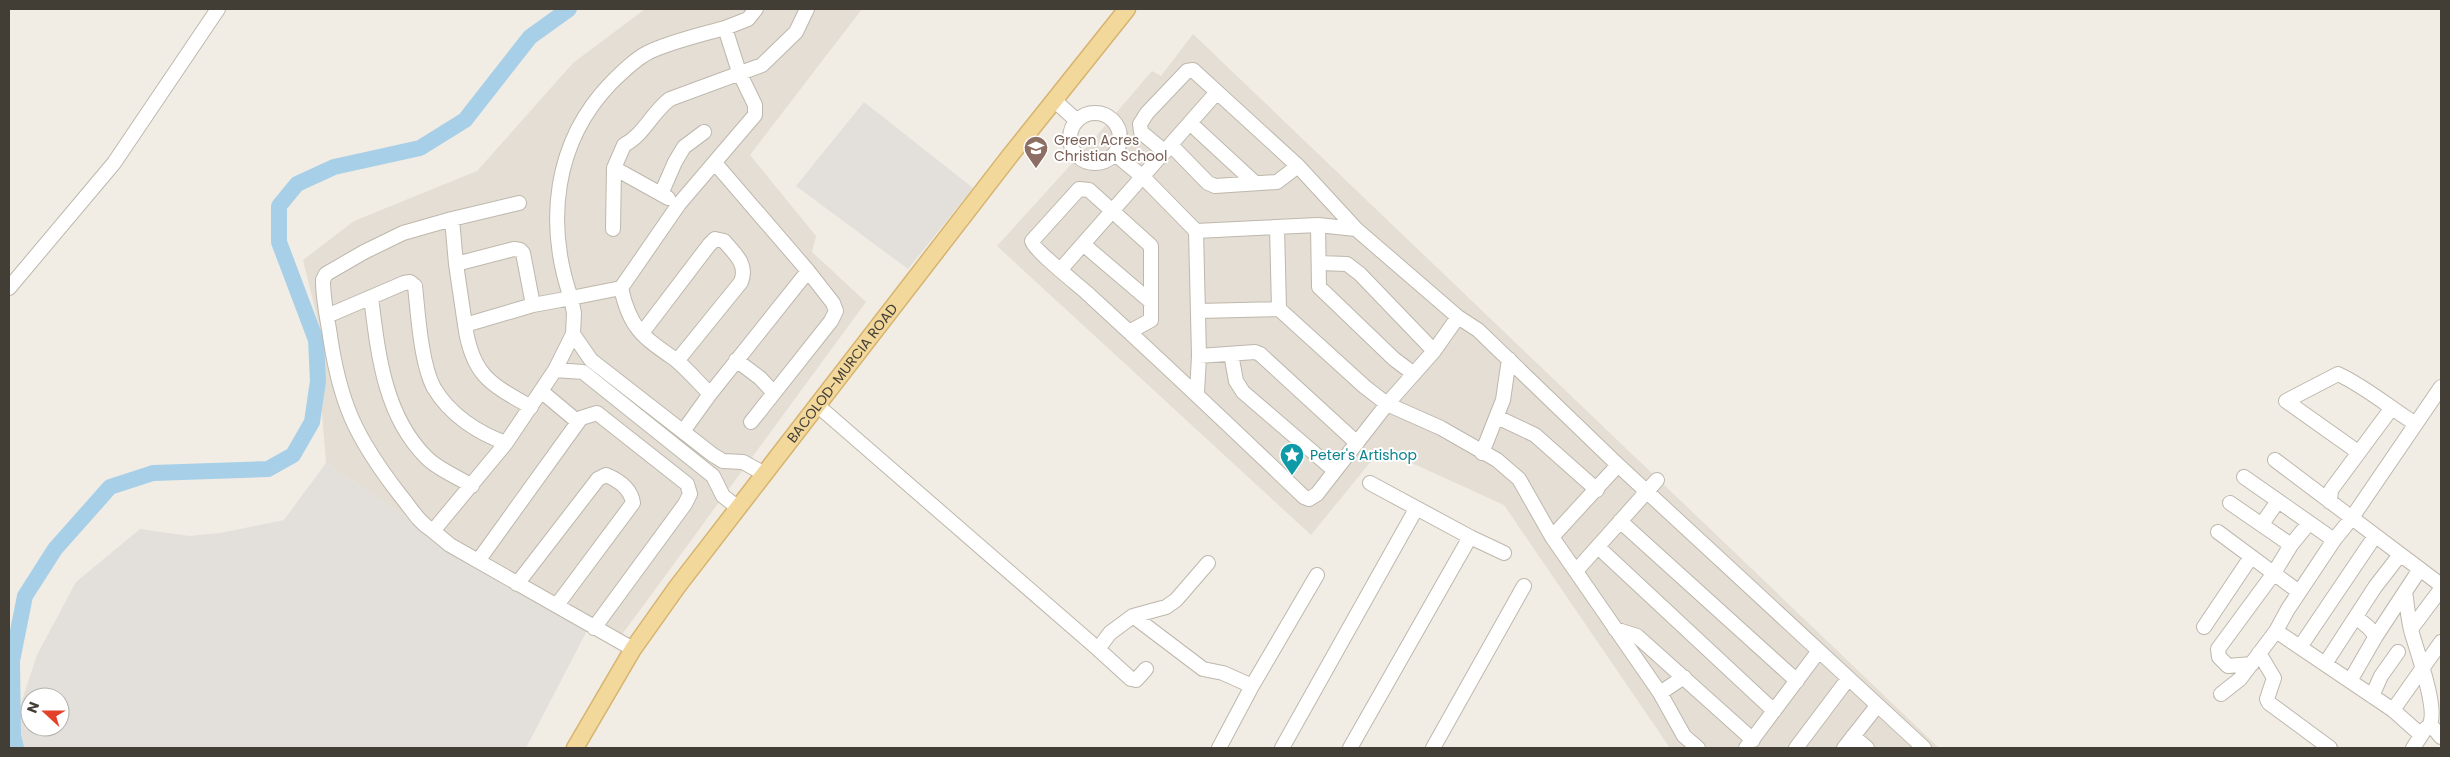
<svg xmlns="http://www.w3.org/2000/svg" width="2450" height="757" viewBox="0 0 2450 757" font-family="Poppins,sans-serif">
  <rect width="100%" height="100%" fill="#f1ede5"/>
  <path fill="#e4ded4" d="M645 9H862L750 155 816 236 812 252 866 302 618 640 424 529 326 463 322 414 324 345 303 260 354 221 477 171 573 63Z
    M1193 34 1939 748H1670L1504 505 1381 449 1311 535 997 246 1086 148 1152 71 1161 76Z"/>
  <path fill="#e3dfda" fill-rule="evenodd" d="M864 102 973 188 908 269 796 186Z
    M326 463 424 529 592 621 526 748H18L15 721 37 655 76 582 140 529 189 536 220 533 284 520ZM30 697H60V727H30Z"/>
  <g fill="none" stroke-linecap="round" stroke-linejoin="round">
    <path stroke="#a7cfe7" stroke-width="16" d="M16 748 13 736 12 661 25 596 55 549 110 487 153 473 268 469 293 455 312 422 318 381 316 340 279 242V206L297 184 334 167 420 148 465 120 530 37 569 9"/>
    <defs>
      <path id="minor" d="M1054 100 1076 120
        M1070 138a25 25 0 1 1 50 0a25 25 0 1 1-50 0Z
        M1190 123 1255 183
        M1171 145 1208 183 1215 186 1277 182 1298 166
        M1165 152 1141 132 1140 124 1147 113 1187 71 1193 70 1298 166 1356 229 1458 317 1478 330 1618 465 1924 748
        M1115 154 1143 177 1196 231 1199 356 1197 393
        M715 163 808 271 833 303 836 311 831 321 751 422
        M614 168 668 198
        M661 194 675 162 684 147 704 132
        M452 219 519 203
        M1318 225 1319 287 1394 359 1414 374
        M1277 227 1279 309
        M613 229 614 168 624 145C644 135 652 112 670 99L762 65 796 32 807 9
        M1196 231 1318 225 1356 229
        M1083 244 1151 302
        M1319 263 1347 264 1360 274 1434 351
        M456 264 465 325
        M1061 269 1217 92
        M9 288 114 163 218 9
        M621 288C630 329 643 337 676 360 688 370 699 383 710 394L808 271
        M371 297C378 353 384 415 426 457 437 469 458 477 472 486
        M1198 311 1279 309 1365 387 1387 404 1441 428 1497 460 1519 479 1552 537 1660 693 1684 736 1698 748
        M327 316 404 283 410 282 415 286C418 314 421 364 434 388 450 415 478 433 506 443
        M1129 332 1151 320V246L1089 190 1079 189 1032 241C1033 249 1077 284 1087 293 1160 360 1232 428 1304 497L1309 499 1317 494 1387 404 1434 351 1458 317
        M642 333 709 245 715 239 724 241C735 254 748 264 741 282L677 361
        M573 334 591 360 713 455 723 461 743 462 763 473
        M1231 354 1236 381 1243 392 1335 471
        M1199 356 1255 352 1260 354 1357 443
        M736 360 760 378 773 392
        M555 370 583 372 713 476 723 496 737 507
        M2441 387 2351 519 2334 540 2288 609 2276 631 2393 710 2441 642
        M541 391 578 422
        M817 405 1098 649
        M531 407C490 384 472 375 465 325L533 305 571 298C545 223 554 142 611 83 622 72 635 59 649 52 673 41 700 35 725 28
        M1497 417 1535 435 1597 490
        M684 430 710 394
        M2358 452 2286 401 2338 374C2366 387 2390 408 2416 424
        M1482 453 1503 400 1509 359
        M2275 460 2441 585
        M2244 477 2334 540
        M2330 502 2331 490 2391 409
        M2230 503 2291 545
        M1620 521 1797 681
        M2262 524 2278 501
        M433 531C418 522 411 508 400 495 355 437 339 402 329 329 326 313 323 296 323 280L326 274 364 252 403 233 452 219 456 264 514 249 520 250 523 253 533 305
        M2218 532 2299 592
        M1470 537 1504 553
        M1552 537 1618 465
        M1598 547 1774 711
        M478 561 581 418 597 413 687 484 690 494 685 504 594 628
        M1576 571 1657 480
        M517 584 598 479 606 475C618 480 631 489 633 503L557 605
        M2405 592C2407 604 2408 618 2411 630 2416 649 2438 707 2430 724L2441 737
        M1133 616 1203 669 1223 673 1252 686 1219 748
        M2356 617 2368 627 2376 636
        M2204 627 2251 557
        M1615 629 1637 636 1753 740
        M2411 629 2441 589
        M2300 647 2375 536
        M633 649 450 545 433 531 506 443 555 370 573 334 574 313 571 298 621 288 679 204 755 115V105L739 72 725 28 748 19 756 9
        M2259 653 2274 678 2267 699 2269 703 2330 748
        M2252 664 2228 666 2219 657 2218 649 2274 573 2291 545 2309 523
        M2325 664 2375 587 2399 556
        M1146 669 1136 680 1131 679 1098 649 1110 633 1133 616 1166 607 1176 600 1208 563
        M2350 681 2376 636 2420 569
        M1252 686 1317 575
        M1660 693 1684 677
        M2221 694 2240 679 2276 631
        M2372 696 2381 676 2398 652
        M2393 710 2421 735
        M1853 736 1867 748
        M1282 748 1416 509
        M1350 748 1470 537 1370 483
        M1433 748 1524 586
        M1746 748 1818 652
        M1796 748 1848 679
        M1844 748 1877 706
        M2413 748 2426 728"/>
      <g id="major">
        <path id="s1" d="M575 748 633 649 677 587 1009 157 1127 9"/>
      </g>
    </defs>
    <use href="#minor" stroke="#beb7ac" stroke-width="16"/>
    <use href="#major" stroke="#d6b46e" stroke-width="19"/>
    <use href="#minor" stroke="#fff" stroke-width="14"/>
    <use href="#major" stroke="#f3d89c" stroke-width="16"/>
  </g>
  <defs>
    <symbol id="school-pin" viewBox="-11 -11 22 30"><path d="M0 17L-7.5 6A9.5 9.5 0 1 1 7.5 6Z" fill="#8d6e63" stroke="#fff"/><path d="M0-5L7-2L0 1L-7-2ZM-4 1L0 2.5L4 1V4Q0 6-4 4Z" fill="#fff"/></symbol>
    <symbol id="sight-pin" viewBox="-11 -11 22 30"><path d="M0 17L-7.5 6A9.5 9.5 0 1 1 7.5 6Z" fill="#0f9aa8" stroke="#fff"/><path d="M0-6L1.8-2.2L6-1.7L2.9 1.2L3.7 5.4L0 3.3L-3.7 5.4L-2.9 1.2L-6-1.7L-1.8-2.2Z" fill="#fff"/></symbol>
  </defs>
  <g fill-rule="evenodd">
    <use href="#school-pin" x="1022" y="134" width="28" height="38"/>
    <use href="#sight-pin" x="1278" y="441" width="28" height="38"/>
  </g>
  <g text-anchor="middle" stroke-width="4" stroke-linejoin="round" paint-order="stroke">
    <g font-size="14" fill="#785e54" stroke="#fff" text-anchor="start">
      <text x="1054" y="145">Green Acres<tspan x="1054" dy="16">Christian School</tspan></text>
    </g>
    <g font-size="14" fill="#423d35" stroke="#fff">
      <text dy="5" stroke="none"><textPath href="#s1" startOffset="461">BACOLOD-MURCIA ROAD</textPath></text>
    </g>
    <g font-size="14" fill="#0d838f" stroke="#fff" text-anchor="start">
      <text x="1310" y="460">Peter's Artishop</text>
    </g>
  </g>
  <rect width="2450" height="757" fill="none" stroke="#423d35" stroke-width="20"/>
  <g transform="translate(45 712) rotate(291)"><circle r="24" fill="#ffffff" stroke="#b3b1ae"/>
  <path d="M0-4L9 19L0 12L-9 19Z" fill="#e2422a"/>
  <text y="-8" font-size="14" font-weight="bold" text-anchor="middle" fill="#423d35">N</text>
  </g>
</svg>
